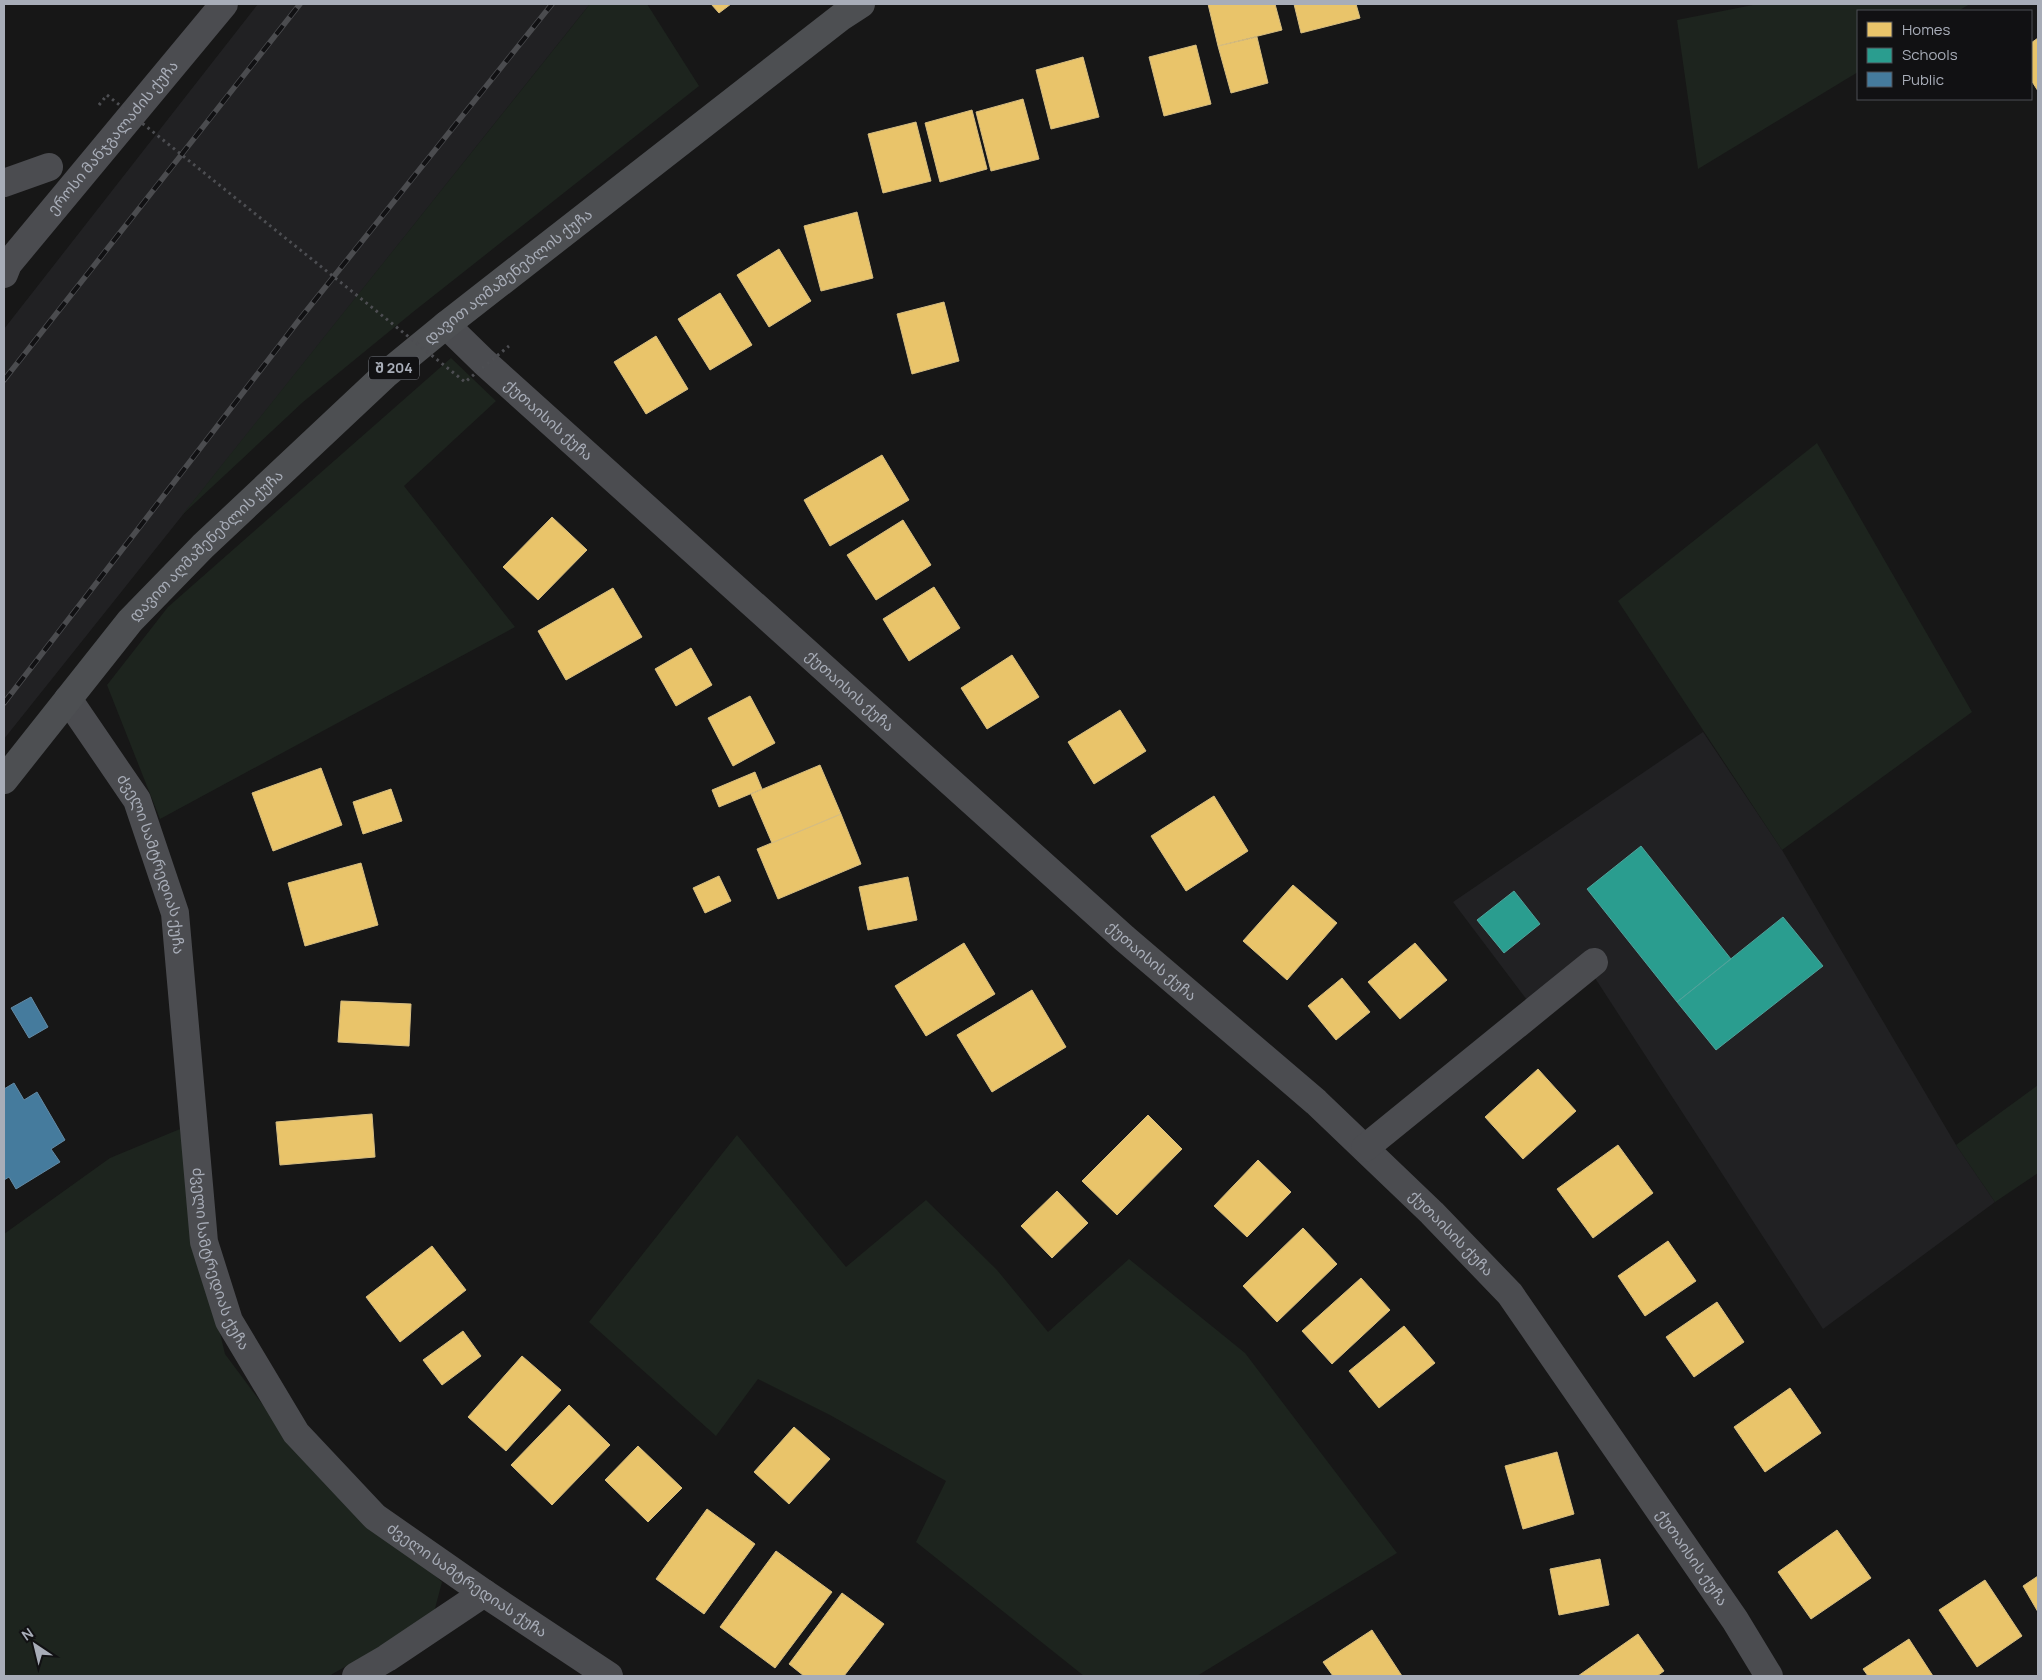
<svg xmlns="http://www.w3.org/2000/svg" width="2042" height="1680" viewBox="0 0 2042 1680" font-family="Manrope,'Noto Sans Georgian',sans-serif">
  <rect width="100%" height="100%" fill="#171717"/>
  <path fill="#212123" d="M258 4H590L4 739V329Z
    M1703 732 1782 850 1956 1145 1995 1202 1823 1329 1582 958 1527 1000 1453 902Z"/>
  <path fill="#1d241e" d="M590 4H647L699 86 413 312 303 402 182 515Z
    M1758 4H1970L1958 11H1858V72L1698 169 1677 20Z
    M451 358 496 401 404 486 515 627 160 819 107 685 168 607Z
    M1817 443 1972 712 1782 850 1618 601Z
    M2038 1085V1173L1995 1202 1956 1145Z
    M180 1129 191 1211 225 1354 289 1440 442 1582 433 1616 329 1676H4V1234L110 1158Z
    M737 1135 846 1267 926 1200 997 1270 1048 1332 1129 1259 1245 1353 1397 1553 1197 1676H1084L916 1542 946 1481 830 1415 758 1379 716 1436 589 1322Z"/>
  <path fill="#e9c46a" stroke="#d6bd81" d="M711 4H731L719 13Z
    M1208 4H1275L1282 30 1218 46Z
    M1294 4H1356L1360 18 1301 33Z
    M1257 37 1268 83 1231 93 1218 46Z
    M2038 38V91L2031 80V43Z
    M1196 45 1211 104 1164 116 1149 57Z
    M1083 57 1099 117 1051 129 1036 70Z
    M1023 99 1039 159 991 171 976 112Z
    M972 110 987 169 940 182 925 123Z
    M916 122 931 181 883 193 868 134Z
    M857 212 873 278 821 291 804 226Z
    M779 249 811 301 769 327 737 275Z
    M720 293 752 345 710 370 678 319Z
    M944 302 959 361 912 374 897 314Z
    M656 336 688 389 646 414 614 362Z
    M882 455 909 500 830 546 804 500Z
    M552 517 587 550 538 600 503 567Z
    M903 520 931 565 876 600 847 555Z
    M934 587 960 628 909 661 883 619Z
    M613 588 642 637 566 680 538 631Z
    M691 648 712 685 676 706 655 669Z
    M1012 655 1039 697 987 729 961 688Z
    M750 696 775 743 733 766 708 718Z
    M1120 710 1146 751 1094 784 1068 742Z
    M820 765 841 814 772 843 751 794Z
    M321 768 342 825 273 851 252 793Z
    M755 772 762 789 719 807 712 790Z
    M391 789 402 821 363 834 353 802Z
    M1214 796 1248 851 1186 891 1151 836Z
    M841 814 861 864 778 899 757 849Z
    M361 863 378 925 305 946 288 883Z
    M719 876 731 901 705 913 693 888Z
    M908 877 917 920 868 930 859 887Z
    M1293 885 1337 923 1287 980 1243 941Z
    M964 943 995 994 926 1036 895 986Z
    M1415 943 1447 980 1400 1019 1368 982Z
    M1342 978 1370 1012 1336 1040 1308 1006Z
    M1032 990 1066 1047 992 1092 957 1035Z
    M341 1001 411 1004 409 1046 338 1042Z
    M1538 1069 1576 1111 1523 1159 1485 1117Z
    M372 1114 375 1157 280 1165 276 1122Z
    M1148 1115 1182 1149 1117 1215 1082 1181Z
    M1618 1145 1653 1193 1593 1238 1557 1189Z
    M1258 1160 1291 1192 1247 1237 1214 1206Z
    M1057 1191 1088 1223 1052 1258 1021 1226Z
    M1303 1228 1337 1264 1277 1322 1243 1286Z
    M1668 1241 1696 1281 1645 1316 1618 1276Z
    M432 1246 466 1290 400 1342 366 1297Z
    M1361 1278 1390 1310 1332 1364 1302 1331Z
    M1717 1302 1744 1342 1694 1377 1666 1337Z
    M1404 1326 1435 1363 1379 1408 1349 1371Z
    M463 1331 481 1356 442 1385 423 1360Z
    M522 1356 561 1390 506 1451 468 1417Z
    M1790 1388 1821 1433 1765 1472 1734 1427Z
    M569 1405 610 1445 552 1505 511 1465Z
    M794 1427 830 1459 789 1504 754 1472Z
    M638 1446 682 1488 648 1522 605 1480Z
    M1557 1452 1574 1514 1523 1529 1505 1466Z
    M707 1509 755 1544 704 1614 656 1579Z
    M1837 1530 1871 1578 1811 1619 1778 1572Z
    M776 1551 832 1592 775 1668 720 1627Z
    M1600 1559 1609 1605 1559 1615 1550 1569Z
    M2038 1576V1612L2023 1586Z
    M1985 1580 2022 1636 1977 1667 1939 1610Z
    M842 1593 884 1624 844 1676H804L789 1664Z
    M1372 1630 1402 1676H1333L1323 1662Z
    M1638 1634 1664 1671 1657 1676H1578Z
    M1909 1639 1933 1676H1868L1863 1669Z"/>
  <path fill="#2a9d8f" stroke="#50a29b" d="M1641 846 1731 959 1677 1002 1587 889Z
    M1514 891 1540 924 1504 953 1477 920Z
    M1783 917 1823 966 1716 1050 1677 1002Z"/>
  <path fill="#457b9d" stroke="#638aa5" d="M31 997 48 1027 29 1038 11 1008Z
    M14 1083 24 1100 37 1092 65 1140 51 1149 60 1162 16 1189 9 1177 4 1180V1089Z"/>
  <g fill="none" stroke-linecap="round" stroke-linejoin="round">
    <path stroke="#4d4e52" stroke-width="3" stroke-dasharray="2.5 4" stroke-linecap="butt" d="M99 105 107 95"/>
    <g stroke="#4b4c50" stroke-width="28">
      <path d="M4 183 49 167"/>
      <path id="s1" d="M4 274 8 264 224 4"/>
      <path id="s2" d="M446 325 484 362 1124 938 1316 1102 1432 1213 1510 1294 1735 1620 1769 1676"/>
      <path id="s3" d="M68 699 137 800 175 913 204 1242 229 1321 296 1433 375 1517 484 1593 609 1676"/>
      <path d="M1365 1148 1594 962"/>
      <path d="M356 1676 387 1658 484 1593"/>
    </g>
    <path stroke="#4d4f52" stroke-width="28" id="s4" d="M4 780 130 621 203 546 385 375 446 325 841 17 861 4"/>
    <defs>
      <path id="rail" d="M4 380 300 4
        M4 703 299 320 552 4"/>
    </defs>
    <use href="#rail" stroke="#4b4c4f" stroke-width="5.5"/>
    <use href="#rail" stroke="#111113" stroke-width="4" stroke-dasharray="11" stroke-linecap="butt"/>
    <path stroke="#4d4e52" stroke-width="3" stroke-dasharray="2.5 4" stroke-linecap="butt" d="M107 95 465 382 509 346"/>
  </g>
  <g text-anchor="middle" stroke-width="5" stroke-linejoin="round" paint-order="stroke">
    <rect fill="#111113" stroke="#7b7e86" stroke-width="1" x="369" y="356.5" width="50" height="23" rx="4"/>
    <g font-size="14" font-weight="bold" fill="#a8adb8">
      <text x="394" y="373">შ 204</text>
    </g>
    <g font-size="15" fill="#a8adb8" stroke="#111113">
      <text dy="5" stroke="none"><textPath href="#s1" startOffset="175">ეროსი მანჯგალაძის ქუჩა</textPath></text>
      <text dy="5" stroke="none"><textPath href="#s4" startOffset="715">დავით აღმაშენებლის ქუჩა</textPath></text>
      <text dy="5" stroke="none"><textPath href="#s2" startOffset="140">ქუთაისის ქუჩა</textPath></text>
      <text dy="5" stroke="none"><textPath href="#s4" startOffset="310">დავით აღმაშენებლის ქუჩა</textPath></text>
      <text dy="5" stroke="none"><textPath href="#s2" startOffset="545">ქუთაისის ქუჩა</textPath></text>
      <text dy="5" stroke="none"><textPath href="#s3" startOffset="188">ძველი სამტრედიას ქუჩა</textPath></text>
      <text dy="5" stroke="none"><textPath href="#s2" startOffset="950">ქუთაისის ქუჩა</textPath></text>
      <text dy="5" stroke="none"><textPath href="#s2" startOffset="1355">ქუთაისის ქუჩა</textPath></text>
      <text dy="5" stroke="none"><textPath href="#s3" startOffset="592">ძველი სამტრედიას ქუჩა</textPath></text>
      <text dy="5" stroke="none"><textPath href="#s2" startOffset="1760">ქუთაისის ქუჩა</textPath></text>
      <text dy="5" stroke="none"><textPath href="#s3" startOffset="1012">ძველი სამტრედიას ქუჩა</textPath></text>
    </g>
  </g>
  <rect width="2042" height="1680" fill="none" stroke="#a8adb8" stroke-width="10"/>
  <rect x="1857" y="10" width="175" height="90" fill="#111113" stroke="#4d4f55"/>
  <rect x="1867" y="22" width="25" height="15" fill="#e9c46a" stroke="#4d4f55"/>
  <text x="1902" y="35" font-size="15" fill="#a8adb8">Homes</text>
  <rect x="1867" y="48" width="25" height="15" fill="#2a9d8f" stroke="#4d4f55"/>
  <text x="1902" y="60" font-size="15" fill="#a8adb8">Schools</text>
  <rect x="1867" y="72" width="25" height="15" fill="#457b9d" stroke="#4d4f55"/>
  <text x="1902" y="85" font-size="15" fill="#a8adb8">Public</text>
  <g transform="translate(35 1645) rotate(325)" stroke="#111113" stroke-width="4" paint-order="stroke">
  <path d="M0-4L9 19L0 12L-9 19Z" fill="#a8adb8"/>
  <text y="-8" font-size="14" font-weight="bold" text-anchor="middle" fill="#a8adb8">N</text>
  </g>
</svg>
